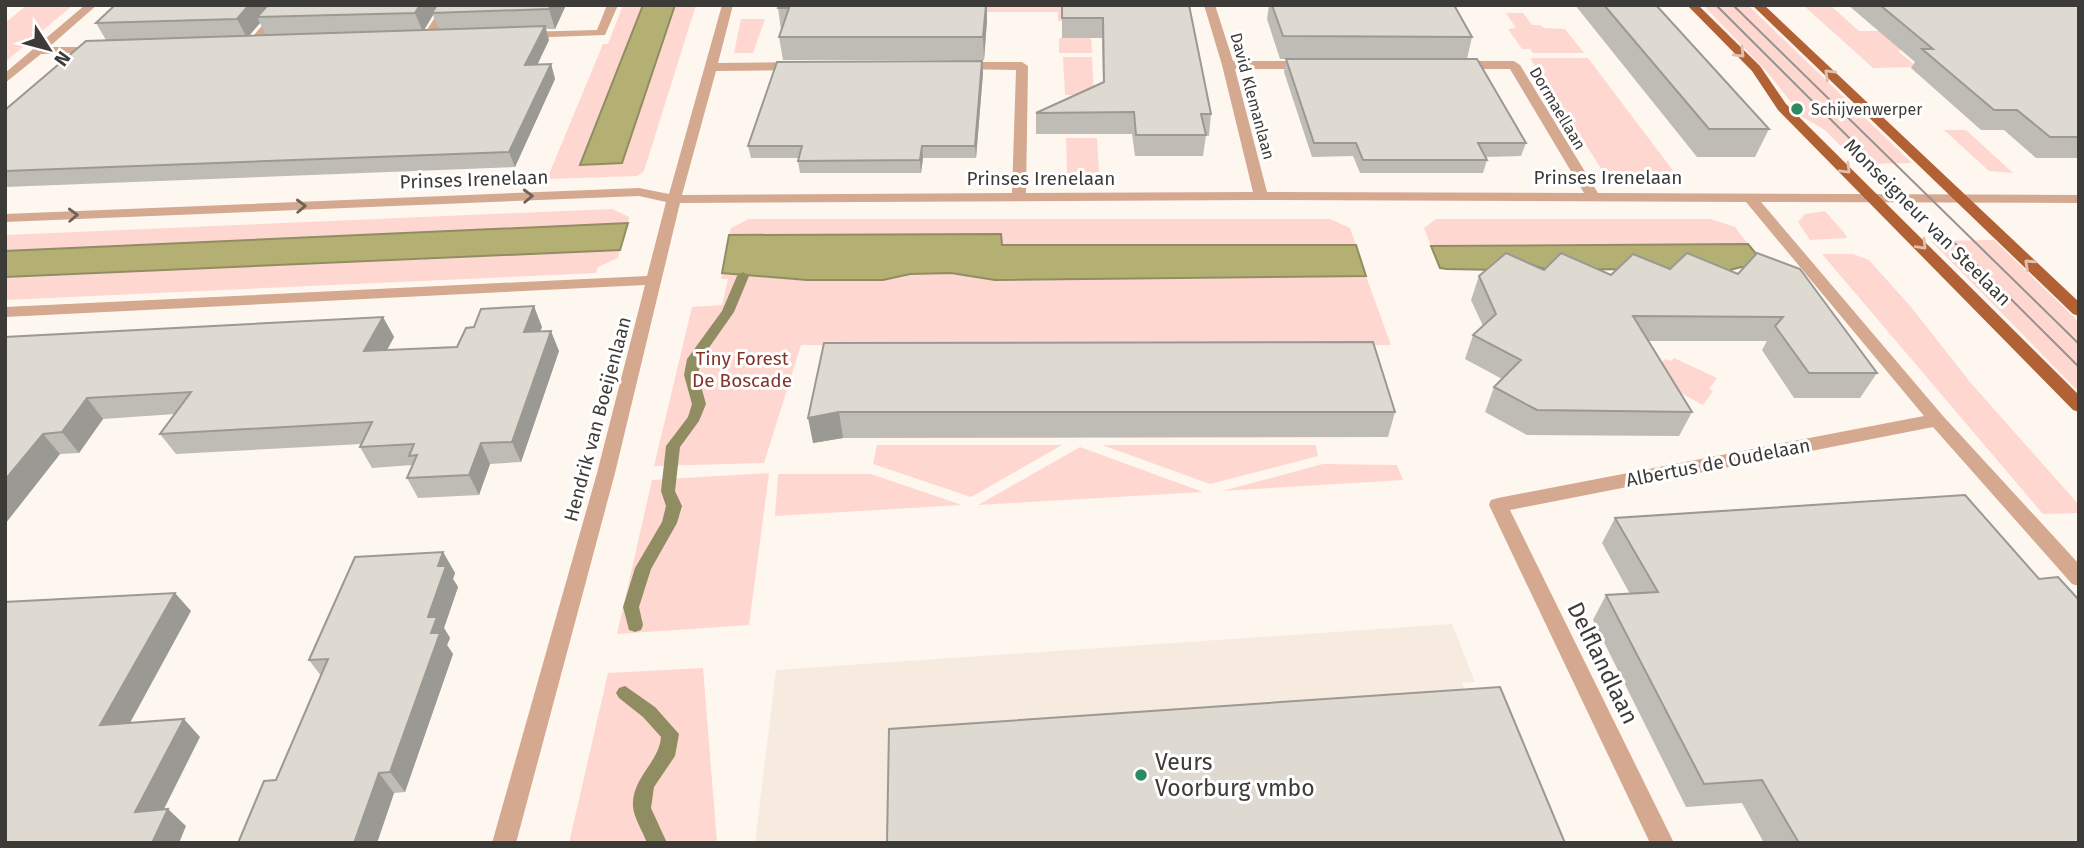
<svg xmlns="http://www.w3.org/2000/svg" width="2084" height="848" viewBox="0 0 2084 848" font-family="'Fira Sans',sans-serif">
  <rect width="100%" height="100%" fill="#fef7f0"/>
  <path fill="#f7eade" d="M1452 624 1475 682 1462 683 1471 707 1547 843H755L776 670Z"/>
  <path fill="#fed7d0" d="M27 5H73L5 62V23Z
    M623 5H643L580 165 622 163 675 5H696L644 171 637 176 547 179 603 44H608Z
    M866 5H1089V21H1058V12H864Z
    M1712 5 1750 7 1912 163 1858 164 1825 130 1799 115 1798 111H1805L1801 106H1794L1768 73 1705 7Z
    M1803 5H1830L1859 31H1883L1902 50 1898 51 1917 67 1873 68Z
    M1506 13H1523L1532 25H1540L1544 28 1565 29 1584 53H1533L1530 49H1522L1508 29 1516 28Z
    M741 19H765L753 53H734Z
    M1059 38H1091L1092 53H1059Z
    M1063 57H1092L1094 95H1065Z
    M1530 58H1588L1674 172 1604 173Z
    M1944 130H1966L2013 173 1989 171Z
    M1066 138H1097L1099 173H1067Z
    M612 209 629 217 628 223 5 251V235Z
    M1825 211 1846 235 1847 238 1810 240 1798 222 1805 214Z
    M749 219H1330L1350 228 1356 245H1002L1001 234 729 235 731 228Z
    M1436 219H1711L1735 227 1748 244 1431 246 1424 228Z
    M1994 240 2079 322V392L1931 241Z
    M620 250 618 258 598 267 596 273 5 300V277Z
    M1822 254H1853L1869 260 1911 307 1970 382 2079 505V513L2043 514Z
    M722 273 883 280 910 274 951 273 995 280 1366 276 1391 345H801L764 463 654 466 692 307 722 305 728 279H721Z
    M1674 358 1717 378 1709 389 1713 391 1703 405 1649 376 1665 359 1671 361Z
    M877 445H1062L971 497 873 464Z
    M1102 445H1316L1318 456 1210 484Z
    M1080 447 1203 492 978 505Z
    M1323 464 1397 465 1403 480 1222 491Z
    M769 473 749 625 617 634 652 480Z
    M778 474H871L962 505 775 516Z
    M703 668 717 843H569L608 673Z"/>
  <path fill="#b4b074" stroke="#908d62" stroke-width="2" d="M643 5H675L622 163 580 165Z
    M628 223 620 250 5 277V251Z
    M1001 234 1002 245H1356L1366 276 995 280 951 273 910 274 883 280H807L722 273 729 235Z
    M1748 244 1770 271 1741 267 1730 270 1545 269 1527 263 1499 270 1447 269 1440 268 1431 246Z"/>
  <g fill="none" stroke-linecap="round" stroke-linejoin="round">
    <path fill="#908d62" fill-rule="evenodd" d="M743 272 749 276 734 312 701 359 698 375 706 404 699 421 680 447 675 491 682 506 677 523 651 569 639 607 643 625 641 630 635 632 629 630 623 607 635 568 662 522 666 506 661 491 666 446 688 417 692 404 684 375 687 359 722 311 737 276Z
      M625 686 655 707 679 734 675 756 654 787 651 808 667 843H647C643 832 634 818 633 807 631 778 659 763 661 737L643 717 619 698 616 693 619 688Z"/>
    <path fill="#d5a890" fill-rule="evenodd" d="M85 5H97L49 47H97L103 50 101 52 41 54 5 83V73Z
      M280 5H291L255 47H247V43Z
      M443 5H454L431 41H423L421 39Z
      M607 5H618L605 35 523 38 517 35 523 32 597 30Z
      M722 5H733L718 63 799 62 805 66 799 70 716 71 682 195 1012 193 1016 70 956 69V63L960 62H1022L1028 66 1026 193 1253 192 1222 65 1204 5H1215L1233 61H1309L1315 65 1309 69H1235L1267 192 1584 193 1510 69H1459L1453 65 1459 61H1514L1520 65 1598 193 2079 195V203L1761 202 1943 416 2079 564V586L2072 584 1933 427 1510 510 1674 843H1650L1489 505 1491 500 1498 498 1924 416 1746 202 1261 200 680 203 615 473 516 843H492L597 473 645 285 5 317V307L647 276 666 202 639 196 5 222V214L639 188 669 194Z"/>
    <path fill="#b16134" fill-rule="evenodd" d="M1687 5H1698L1760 66 1786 104 2079 395V412L2073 410 1778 110 1752 71Z
      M1752 5H1764L2079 302V316L2073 314Z"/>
    <path stroke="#96918d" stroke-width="2" d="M1716 5 2079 367
      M1733 5 2079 344"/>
  </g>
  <path fill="#bfbbb5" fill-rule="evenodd" d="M115 5H566L555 29H546L549 40 537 65 551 64 555 79 515 167 5 187V110L106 40 96 23ZM433 15 439 30H424ZM260 23 266 35 249 36Z
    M779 5H987V20L984 60H783L779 37 781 30 778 8Z
    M1062 5H1189L1211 114 1209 136 1206 135 1203 156H1135L1132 134H1036V113L1103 83 1102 38H1062Z
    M1269 5H1454L1472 37 1467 59 1526 143 1521 156 1485 157 1487 160 1483 173H1360L1353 156 1312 157 1284 72 1286 59H1339H1280L1267 19Z
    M1575 5H1656L1769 129 1755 157H1697Z
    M1848 5H2079V158H2036L2004 130H1981L1911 68 1915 62Z
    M983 73 976 158H923L921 173H800L798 161 799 158H751L748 146Z
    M1687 253 1877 373 1860 398H1794L1762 350 1767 341H1648L1692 412 1679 436 1527 435 1485 412 1494 387 1502 379 1465 359 1473 335 1483 326 1471 300 1479 276 1544 270 1611 275 1670 269Z
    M383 317 394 337 387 350 457 347 542 327 540 331 559 351 521 462 490 464 479 495 418 498 407 478 412 465 372 468 360 447 362 444 176 454 160 434 175 414 103 419 79 453 60 454 5 524V337Z
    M824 343 1395 412 1388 437 843 438 813 443Z
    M1615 518 2079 843H1764L1742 803 1686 807 1593 620 1606 595 1630 594 1602 543Z
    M443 552 455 573 453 579 458 587 444 628 450 638 447 645 453 654 405 792 394 793 377 843H238L276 780 321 676 309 660Z"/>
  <path fill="#9b9993" d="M249 5H271L257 17 260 23 247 38 237 19Z
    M420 5H440L432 13 433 15 423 32 415 13Z
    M551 5H566L555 29 549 9Z
    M986 5H987V20L984 60 983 37Z
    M545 26 549 40 530 80 525 65Z
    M982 61 983 73 976 158 975 146Z
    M551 64 555 79 515 167 509 152Z
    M922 146 923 158 921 173 920 160Z
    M534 306 542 327 532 353 524 332Z
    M383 317 394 337 375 372 364 351Z
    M551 331 559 351 521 462 512 442Z
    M87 398 103 419 79 453 62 432Z
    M839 412 843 438 813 443 808 418Z
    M43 434 60 454 5 524V480Z
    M481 443 490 464 479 495 469 475Z
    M443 552 455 573 453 579 458 587 444 628 450 638 447 645 453 654 405 792 390 772 431 633 428 617 438 566Z
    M175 593 191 611 119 743 100 725Z
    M184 719 200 737 154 829 135 812Z
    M379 773 394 793 377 843H354Z
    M168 809 186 826 179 843H152Z"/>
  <path fill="#dedad2" stroke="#9b9993" stroke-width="2" d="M115 5H249L237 19 96 23Z
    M268 5H420L415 13 257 17Z
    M437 5H551L549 9 432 13Z
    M779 5H986L983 37H779L789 8H778Z
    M1062 5H1189L1211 114H1201L1206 135H1136L1134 112 1036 113 1104 82 1103 18H1062Z
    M1272 5H1454L1472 37 1283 36Z
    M1604 5H1656L1769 129H1709Z
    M1880 5H2079V137H2050L2017 110H1994L1922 49H1933Z
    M545 26 525 65 551 64 509 152 5 171V110L86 41Z
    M1286 59H1477L1526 143H1478L1487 160H1363L1356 143H1314Z
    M982 61 975 146H922L920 160 798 161 802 146H748L777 62Z
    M1506 253 1544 270 1561 253 1611 275 1633 254 1670 269 1687 253 1738 274 1757 253 1800 269 1877 373H1809L1775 326 1783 317 1633 316 1692 412 1537 410 1494 387 1521 360 1473 335 1496 314 1479 276Z
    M534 306 524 332 551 331 512 442 481 443 469 475 407 478 417 455 409 456 414 444 360 447 372 422 160 434 191 392 87 398 62 432 43 434 5 480V337L383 317 364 351 457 347 466 328 474 327 481 309Z
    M1373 342 1395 412H839L808 418 824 343Z
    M1965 495 2039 579 2058 577 2079 600V843H1799L1762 780 1704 784 1606 595 1658 592 1615 518Z
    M443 552 438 566H446L428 617H437L431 633H440L390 772 379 773 354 843H238L264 781 276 780 328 659 309 660 355 557Z
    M175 593 100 725 184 719 135 812 168 809 152 843H5V602Z
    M1500 687 1565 843H887L889 729Z"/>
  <defs><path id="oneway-chevron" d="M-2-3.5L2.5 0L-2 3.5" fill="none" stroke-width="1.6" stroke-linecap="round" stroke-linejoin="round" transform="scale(1.75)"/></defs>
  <g stroke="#e0c0ae">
    <use href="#oneway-chevron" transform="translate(1740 53) rotate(45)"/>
    <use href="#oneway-chevron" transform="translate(1829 74) rotate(-136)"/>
    <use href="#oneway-chevron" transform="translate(1846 169) rotate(44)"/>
    <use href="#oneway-chevron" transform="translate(1922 245) rotate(46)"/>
    <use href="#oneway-chevron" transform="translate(2029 264) rotate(-137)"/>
  </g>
  <g stroke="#726157">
    <use href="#oneway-chevron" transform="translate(528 196) rotate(-2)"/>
    <use href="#oneway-chevron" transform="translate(301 206) rotate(-2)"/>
    <use href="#oneway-chevron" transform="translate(73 215) rotate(-2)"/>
  </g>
  <g fill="#2c8b62" stroke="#fff" stroke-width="2.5">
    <circle cx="1797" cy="109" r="7"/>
    <circle cx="1141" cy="775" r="7"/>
  </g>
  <g text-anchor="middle" stroke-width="6" stroke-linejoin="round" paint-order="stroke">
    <g font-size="16" fill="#3d3b38" stroke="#fff">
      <text transform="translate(1253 96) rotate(75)" y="6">David Klemanlaan</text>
      <text transform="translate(1558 108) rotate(59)" y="6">Dormaellaan</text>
    </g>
    <g font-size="16" fill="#3d3b38" stroke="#fff" text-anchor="start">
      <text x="1811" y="115">Schijvenwerper</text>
    </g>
    <g font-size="19" fill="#3d3b38" stroke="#fff">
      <text x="1608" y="184">Prinses Irenelaan</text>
      <text x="1041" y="185">Prinses Irenelaan</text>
      <text transform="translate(474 179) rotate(-2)" y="7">Prinses Irenelaan</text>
      <text transform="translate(1928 222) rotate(45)" y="7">Monseigneur van Steelaan</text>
      <text transform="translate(597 419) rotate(-75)" y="7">Hendrik van Boeijenlaan</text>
      <text transform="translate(1718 462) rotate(-11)" y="7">Albertus de Oudelaan</text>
    </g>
    <g font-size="19" fill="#83352b" stroke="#fff">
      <text x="742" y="365">Tiny Forest<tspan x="742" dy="22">De Boscade</tspan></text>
    </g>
    <g font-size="23" fill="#3d3b38" stroke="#fff">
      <text transform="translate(1603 663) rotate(64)" y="8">Delflandlaan</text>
    </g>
    <g font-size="23" fill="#3d3b38" stroke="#fff" text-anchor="start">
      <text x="1155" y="770">Veurs<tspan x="1155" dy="26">Voorburg vmbo</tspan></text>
    </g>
  </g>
  <rect width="2084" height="848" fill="none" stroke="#3d3b38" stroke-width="14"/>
  <g transform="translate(49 49) rotate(126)" stroke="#ffffff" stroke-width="5" paint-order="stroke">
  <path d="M0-5L12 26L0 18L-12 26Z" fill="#3d3b38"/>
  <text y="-10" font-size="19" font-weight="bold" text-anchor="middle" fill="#3d3b38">N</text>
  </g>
</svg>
